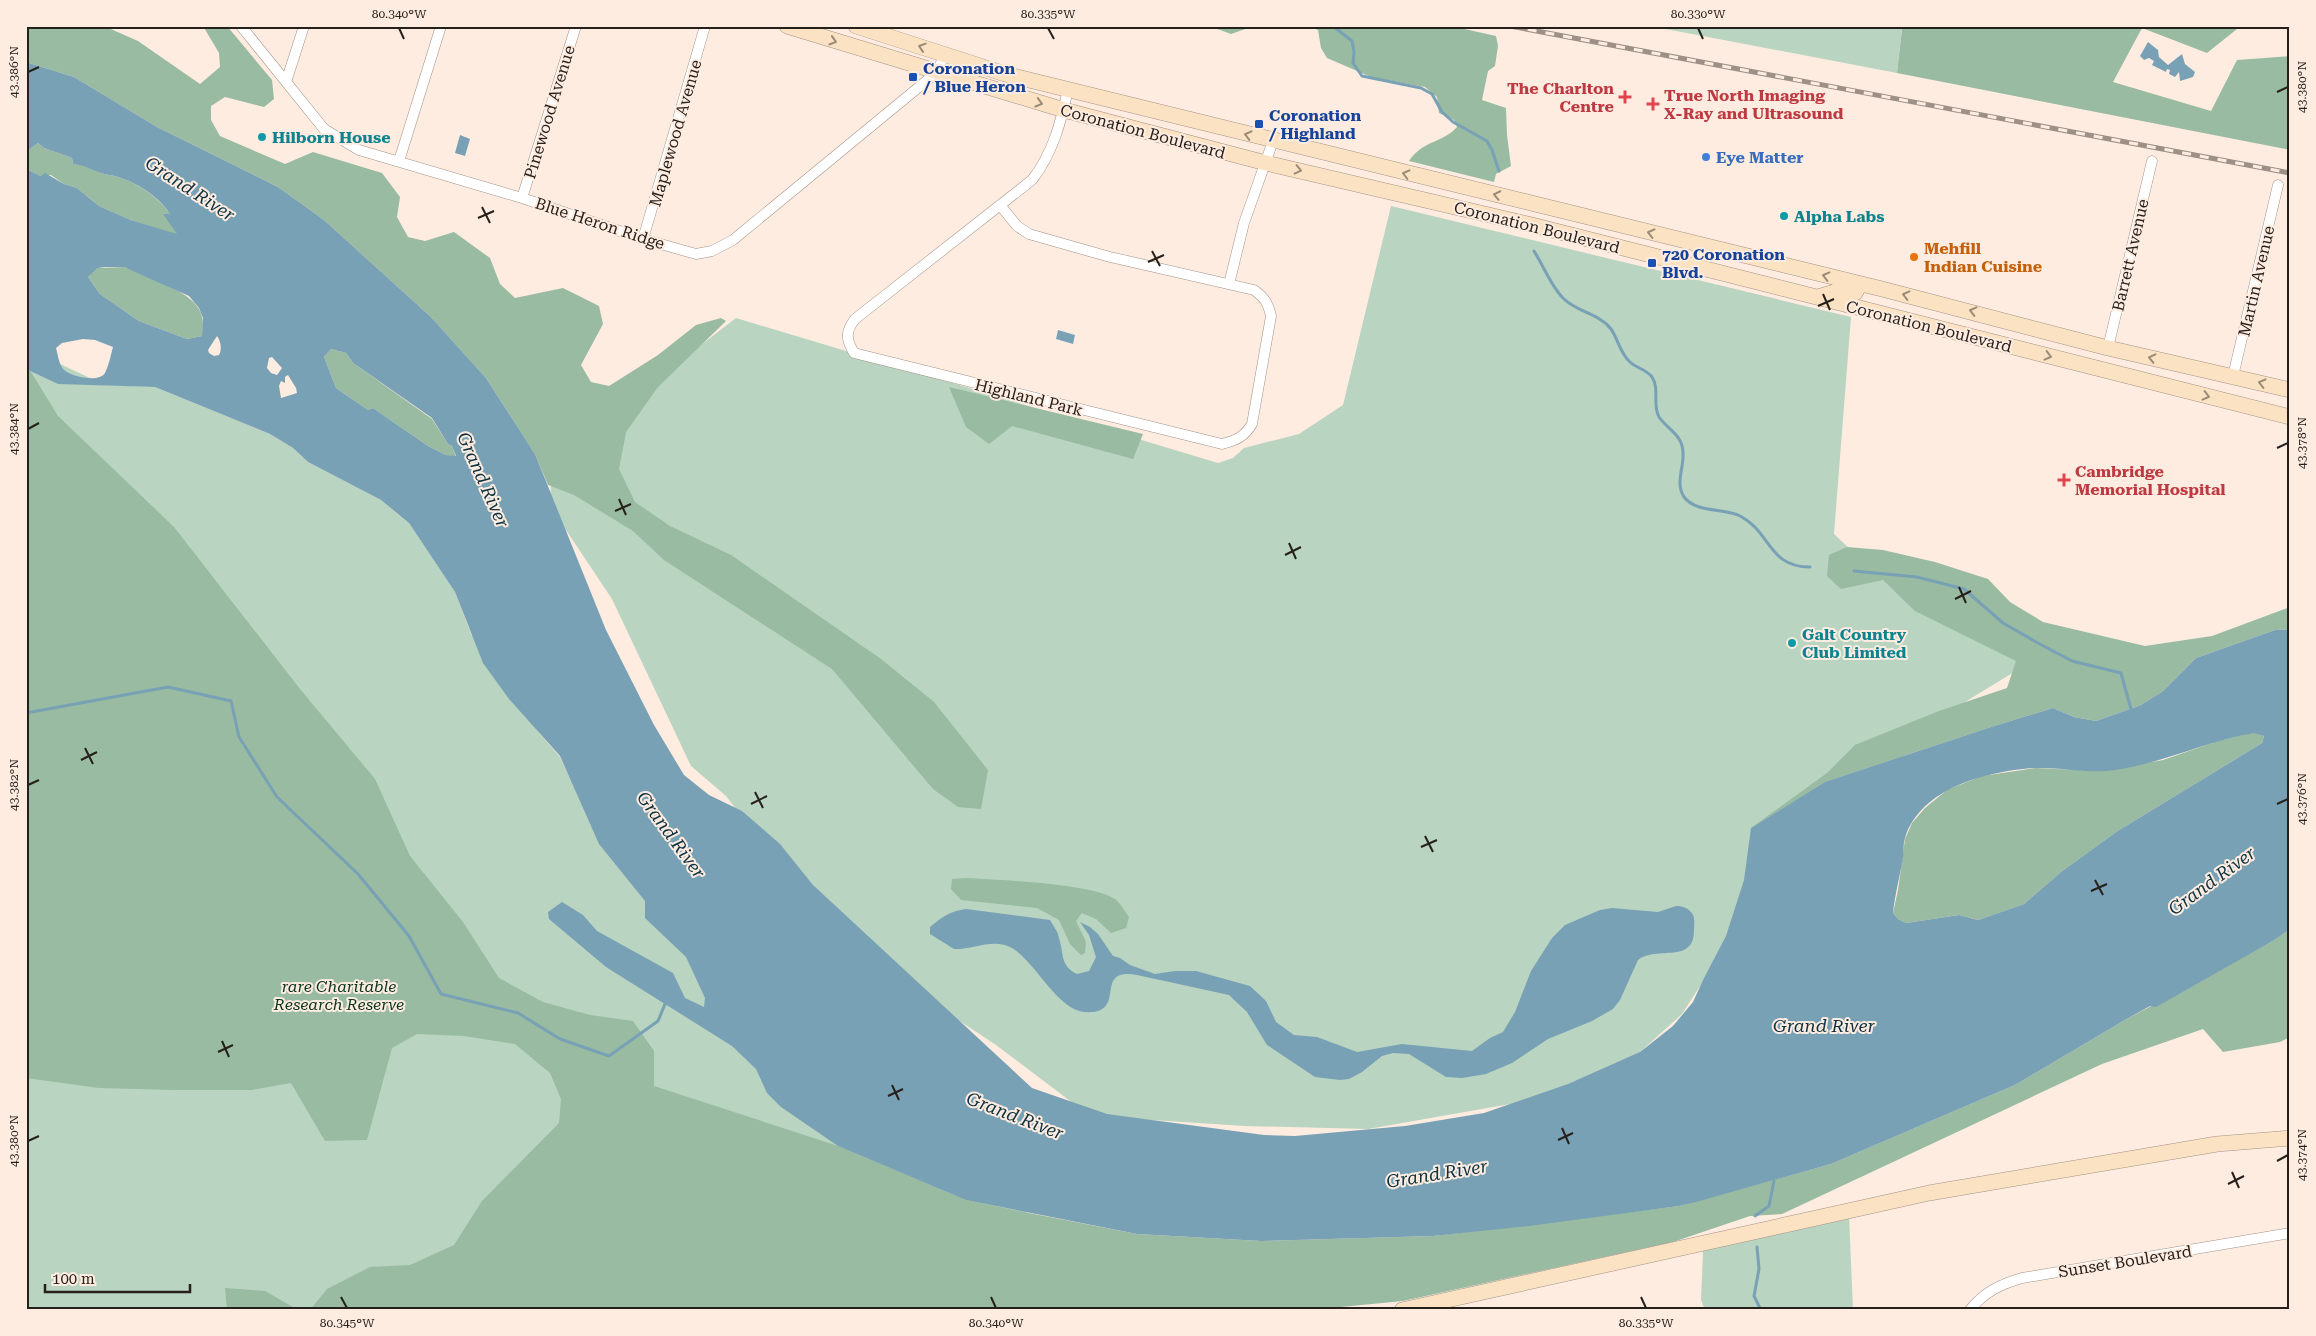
<svg xmlns="http://www.w3.org/2000/svg" width="2316" height="1336" viewBox="0 0 2316 1336" font-family="'Roboto Serif',serif">
  <rect width="100%" height="100%" fill="#feece0"/>
  <path fill="#b9d4c0" d="M1650 26H1899L1902 28 1897 73Z
    M1391 206 1851 317 1834 534 1883 580 2027 664 1939 718 1738 927 1682 1014 1640 1052 1561 1095 1368 1129 1245 1126 1090 1116 996 1045 840 942 726 796 691 766 612 599 550 506 552 460 736 318 1218 463 1233 458 1244 448 1299 434 1343 405Z
    M26 348 105 385 155 387 270 434 293 448 308 462 381 500 409 523 455 592 471 634 539 733 560 757 570 778 1129 1310H26Z
    M1849 1214 1853 1310H1705L1701 1300 1703 1251Z"/>
  <path fill="#98bba1" d="M26 26H104L138 41 200 84 220 67 219 53 203 26H227L272 80 274 99 264 107 225 97 211 106V120L220 136 285 164 313 152 382 173 400 197 397 217 408 237 425 241 454 232 490 258 500 284 515 298 563 288 599 306 603 324 581 365 591 382 609 386 658 355 696 325 721 318 726 321 658 387 626 432 619 469 635 502 670 526 731 555 881 659 934 702 988 770 981 809 958 807 933 789 832 669 664 560 633 531 574 495 548 485 535 454 486 378 431 317 324 220 278 187 157 127 74 77 26 62Z
    M1209 26H1254L1231 34Z
    M1308 26H1451L1496 36 1498 46 1495 66 1488 71 1482 100 1506 108 1507 135 1511 166 1496 174 1494 182 1409 161C1423 140 1443 143 1457 127L1454 120 1439 113 1437 97 1425 87 1371 77 1327 58 1321 48 1318 30Z
    M1899 26H2235L2237 29 2207 53 2142 28 2113 82 2211 111 2237 60 2290 56V150L1897 73 1902 29Z
    M38 143 44 148 72 158 73 164C87 165 88 168 98 172 105 175 114 175 121 178 139 184 159 198 170 214L167 215 178 235 131 220 99 206 77 188 64 184 51 175 41 176 26 169V152Z
    M124 267C144 274 189 291 199 309 204 318 203 326 202 336L187 339 139 321 100 294 88 277 98 268Z
    M331 349 346 353 353 363 432 419 448 444 452 446 456 457 446 455 428 446 373 408 368 410 336 388 324 357Z
    M26 369 31 372 58 416 174 527 300 689 375 779 410 856 463 922 499 978 543 1002 590 1015 633 1021 654 1051V1086L838 1146 966 1200 1014 1210 1137 1234 1261 1241 1433 1236 1679 1206 1831 1164 2015 1085 2125 1020 2276 939 2290 929V1037L2280 1042 2223 1052 2203 1029 2102 1064 1782 1214 1750 1216 1673 1242 1403 1301 1310 1310H310L327 1289 370 1267 410 1265 454 1245 482 1201 559 1123 561 1099 550 1073 515 1044 464 1036 417 1034 392 1048 367 1140 325 1141 291 1083 251 1090H175L99 1088 26 1078Z
    M949 387 1143 434 1133 459 1012 426 989 444 966 427Z
    M1847 547 1883 550 1935 562 1988 579 2010 602 2043 622 2145 646 2212 636 2290 607V629L2275 630 2196 658 2163 691 2141 705 2096 721 2074 717 2053 708 1994 726 1825 782 1751 828 1827 773 1855 745 1939 711 2007 688 2016 661 1915 611 1883 580 1841 589 1827 576 1829 555Z
    M2254 732 2264 736 2262 743 2116 832 2061 872 2024 904 1978 920 1959 915 1906 923 1898 919 1893 913 1898 890 1905 839 1912 823 1925 808 1947 790 1982 776 2035 768 2100 771 2163 760 2215 742Z
    M966 878C997 880 1091 883 1115 899 1120 902 1125 912 1129 917L1126 928 1111 933 1096 919 1082 913 1076 921 1086 942 1085 953 1081 955 1070 944 1059 920 1037 908 961 900 951 889 952 879Z
    M225 1288 265 1291 298 1310H227Z"/>
  <path fill="#79a1b5" fill-rule="evenodd" d="M2148 42 2158 50 2159 57 2168 65 2182 54 2185 64 2195 72 2193 77 2180 81 2179 72 2175 77 2169 74 2170 70 2167 69 2166 72 2152 65 2154 61 2149 58 2144 60 2140 56Z
    M26 62 74 77 157 127 278 187 324 220 431 317 486 378 535 454 606 630 654 725 684 775 709 795 742 811 780 844 813 885 1032 1088 1107 1114 1264 1135 1295 1136 1405 1126 1484 1113 1568 1084 1640 1052 1673 1026 1693 1002 1703 980 1726 936 1744 880 1751 828 1825 782 1994 726 2053 708 2074 717 2096 721 2141 705 2163 691 2196 658 2275 630 2290 629V929L2276 939 2156 1007 2150 1006 2125 1020 2015 1085 1831 1164 1696 1202 1679 1206 1529 1226 1433 1236 1261 1241 1137 1234 966 1200 838 1146 781 1107 767 1093 756 1069 732 1046 606 967 549 919 548 912 562 902 583 915 597 931 673 973 685 998 704 1007 705 998 686 957 645 918V901L599 844 560 756 509 699 483 663 455 592 409 523 381 500 308 462 293 448 270 434 155 387 58 384 26 369V169L41 176 45 173 64 184 77 188 99 206 131 220 177 234 163 214H170C160 198 139 184 121 178 114 175 105 175 98 172 87 168 87 166 73 164L72 158 44 148 38 143 26 152ZM105 267H124L189 296 199 308 203 318 202 336 187 339 139 321 100 294 88 277 98 268ZM217 336C221 341 222 350 219 355L214 356 209 353 208 350ZM83 339 95 340 113 347C111 354 109 365 105 373 99 383 72 377 64 370 59 365 58 355 56 348L62 343ZM331 349 346 353 353 363 432 418 448 444 452 446 456 456 446 455 428 446 373 408 368 410 336 388 324 357ZM272 357 282 368 277 375 271 373 267 368 269 358ZM288 375 296 388 297 393 281 398 279 386 281 381 285 383V377ZM2254 733 2264 736 2262 743 2116 832 2061 872 2024 904 1978 920 1959 915 1906 923 1898 919 1893 913C1895 894 1900 876 1903 857 1904 851 1903 844 1905 838 1921 787 1989 771 2035 768 2061 767 2089 774 2115 770 2163 763 2207 741 2254 733Z
    M460 135 470 139 465 156 455 153Z
    M1058 330 1075 335 1073 344 1056 339Z
    M1676 906C1683 906 1689 908 1693 915 1695 919 1694 925 1694 930 1694 965 1657 945 1638 960L1620 1000 1613 1009 1592 1021 1548 1039 1512 1063 1486 1074 1462 1078 1446 1077 1409 1054 1393 1053 1382 1056 1362 1072 1349 1079 1340 1080 1315 1077 1267 1045 1247 1012 1229 995 1137 975C1131 974 1124 973 1118 976 1103 984 1121 1015 1084 1012 1056 1009 1034 959 1010 947 993 938 971 950 954 949L930 934V927C942 917 950 911 966 909L1050 920C1053 926 1058 931 1059 938 1064 954 1060 966 1077 974L1089 971 1096 957 1089 935 1080 922 1090 927 1098 934 1113 956 1120 958 1130 965 1155 974 1175 971H1196L1250 986 1266 1001 1276 1022 1294 1035 1317 1037 1357 1052 1402 1044 1472 1051 1490 1038 1503 1032 1515 1012 1531 971 1552 938 1565 925 1600 910 1612 908 1658 912Z"/>
  <g fill="none" stroke-linecap="round" stroke-linejoin="round">
    <path stroke="#79a1b5" stroke-width="3" d="M1333 26 1352 41 1354 52 1353 63 1362 76 1421 88 1432 94 1442 112 1453 122 1487 141 1492 150 1499 171
      M1534 251C1543 265 1552 288 1564 299 1577 312 1600 314 1611 329 1618 339 1620 353 1630 362 1636 368 1646 369 1652 377 1660 389 1652 405 1659 417 1668 430 1683 435 1683 453 1684 468 1675 483 1684 497 1696 513 1724 508 1740 516 1771 532 1768 567 1810 567
      M1854 571 1917 577 1964 589 2003 623 2036 642 2072 661 2121 673 2132 713
      M26 713 168 687 231 701 239 737 277 797 358 874 409 936 441 994 518 1013 560 1039 609 1056 658 1021 665 1004
      M1755 1216 1769 1206 1774 1181
      M1757 1247 1759 1269 1754 1296 1761 1310"/>
    <defs>
      <path id="street" d="M241 26 324 129 359 150 522 198 643 239 696 254 712 251 733 240 936 73 945 55
        M286 82 304 26
        M399 161 441 26
        M522 198 576 26
        M1000 205 1017 226 1029 234 1110 257 1254 290C1265 298 1268 303 1271 316L1252 424C1244 437 1237 440 1222 444L854 353C846 339 845 332 855 319L1032 180C1053 153 1061 122 1068 89
        M643 239 705 26
        M1229 284 1244 223 1273 141
        M2108 348 2152 161
        M2233 376 2278 185
        M1970 1310C1984 1292 2001 1284 2022 1278L2290 1233"/>
      <path id="secondary" d="M787 26 1064 110 1266 163 1532 225 2290 417
        M856 26 1005 74 1882 289 2108 348 2290 390
        M1818 297 1838 291 1851 294 1855 293 1860 284
        M1402 1310 1929 1193 2217 1144 2290 1138"/>
    </defs>
    <use href="#street" stroke="#a29287" stroke-width="11"/>
    <use href="#secondary" stroke="#a29287" stroke-width="16"/>
    <use href="#street" stroke="#fff" stroke-width="10"/>
    <use href="#secondary" stroke="#fae2c3" stroke-width="15"/>
    <defs>
      <path id="rail" d="M1510 26 2290 173"/>
    </defs>
    <use href="#rail" stroke="#9c9087" stroke-width="5"/>
    <use href="#rail" stroke="#feece0" stroke-width="3" stroke-dasharray="9" stroke-linecap="butt"/>
  </g>
  <defs><path id="oneway-chevron" d="M-2-3.5L2.5 0L-2 3.5" fill="none" stroke-width="1.6" stroke-linecap="round" stroke-linejoin="round" transform="scale(1.25)"/></defs>
  <g stroke="#9b8b77">
    <use href="#oneway-chevron" transform="translate(833 41) rotate(17)"/>
    <use href="#oneway-chevron" transform="translate(922 47) rotate(-162)"/>
    <use href="#oneway-chevron" transform="translate(1039 103) rotate(16)"/>
    <use href="#oneway-chevron" transform="translate(1248 135) rotate(-166)"/>
    <use href="#oneway-chevron" transform="translate(1298 170) rotate(13)"/>
    <use href="#oneway-chevron" transform="translate(1406 174) rotate(-166)"/>
    <use href="#oneway-chevron" transform="translate(1497 195) rotate(-168)"/>
    <use href="#oneway-chevron" transform="translate(1651 233) rotate(-166)"/>
    <use href="#oneway-chevron" transform="translate(1826 276) rotate(-166)"/>
    <use href="#oneway-chevron" transform="translate(1906 295) rotate(-166)"/>
    <use href="#oneway-chevron" transform="translate(1973 311) rotate(-166)"/>
    <use href="#oneway-chevron" transform="translate(2048 356) rotate(14)"/>
    <use href="#oneway-chevron" transform="translate(2152 358) rotate(-167)"/>
    <use href="#oneway-chevron" transform="translate(2262 383) rotate(-166)"/>
    <use href="#oneway-chevron" transform="translate(2206 396) rotate(14)"/>
  </g>
  <path fill="none" stroke="#26201b" stroke-width="2" d="M399 28 404 39M1048 28 1054 39M1698 28 1703 39M28 72 39 67M2277 92 2288 87M482 207 490 223M478 218 494 211M1152 251 1160 266M1148 262 1164 255M1823 294 1830 310M1818 306 1834 299M28 429 39 423M2277 448 2288 443M619 499 626 515M615 511 631 504M1289 543 1296 559M1285 555 1301 547M1959 587 1966 603M1955 599 1971 591M85 748 93 764M81 760 97 752M28 785 39 780M755 792 763 808M751 804 767 796M2277 804 2288 799M1425 836 1433 852M1421 847 1437 840M2095 880 2103 895M2091 891 2107 884M222 1041 229 1057M218 1052 233 1045M892 1085 899 1100M888 1096 903 1089M1562 1128 1569 1144M1558 1140 1573 1133M28 1141 39 1136M2277 1161 2288 1155M2232 1172 2239 1188M2228 1184 2244 1176M341 1297 347 1308M991 1297 996 1308M1641 1297 1646 1308"/>
  <g fill="#1a4fb4" stroke="#feece0" stroke-width="2">
    <rect x="908" y="72" width="10" height="10" rx="2.5"/>
    <rect x="1254" y="119" width="10" height="10" rx="2.5"/>
    <rect x="1647" y="258" width="10" height="10" rx="2.5"/>
  </g>
  <g fill="#e0444e" stroke="#feece0" stroke-width="2">
    <path d="M1622.5 89.5h5v5h5v5h-5v5h-5v-5h-5v-5h5z"/>
    <path d="M1650.5 96.5h5v5h5v5h-5v5h-5v-5h-5v-5h5z"/>
    <path d="M2061.5 472.5h5v5h5v5h-5v5h-5v-5h-5v-5h5z"/>
  </g>
  <g fill="#0f9aa8" stroke="#feece0" stroke-width="2">
    <circle cx="262" cy="137" r="5"/>
    <circle cx="1784" cy="216" r="5"/>
    <circle cx="1792" cy="643" r="5"/>
  </g>
  <circle fill="#3f7fe0" stroke="#feece0" stroke-width="2" cx="1706" cy="157" r="5"/>
  <circle fill="#e8710a" stroke="#feece0" stroke-width="2" cx="1914" cy="257" r="5"/>
  <g text-anchor="middle" stroke-width="4" stroke-linejoin="round" paint-order="stroke">
    <g font-size="16" font-weight="bold" fill="#164399" stroke="#feece0" text-anchor="start">
      <text x="923" y="74">Coronation<tspan x="923" dy="18">/ Blue Heron</tspan></text>
      <text x="1269" y="121">Coronation<tspan x="1269" dy="18">/ Highland</tspan></text>
      <text x="1662" y="260">720 Coronation<tspan x="1662" dy="18">Blvd.</tspan></text>
    </g>
    <g font-size="16" font-weight="bold" fill="#be3a42" stroke="#feece0" text-anchor="start">
      <text x="1614" y="94" text-anchor="end">The Charlton<tspan x="1614" dy="18">Centre</tspan></text>
      <text x="1664" y="101">True North Imaging<tspan x="1664" dy="18">X-Ray and Ultrasound</tspan></text>
      <text x="2075" y="477">Cambridge<tspan x="2075" dy="18">Memorial Hospital</tspan></text>
    </g>
    <g font-size="16" fill="#26201b" stroke="#feece0">
      <text transform="translate(549 112) rotate(-73)" y="6">Pinewood Avenue</text>
      <text transform="translate(1143 131) rotate(15)" y="6">Coronation Boulevard</text>
      <text transform="translate(675 133) rotate(-74)" y="6">Maplewood Avenue</text>
      <text transform="translate(600 223) rotate(18)" y="6">Blue Heron Ridge</text>
      <text transform="translate(1537 227) rotate(14)" y="6">Coronation Boulevard</text>
      <text transform="translate(2130 255) rotate(-77)" y="6">Barrett Avenue</text>
      <text transform="translate(2256 281) rotate(-77)" y="6">Martin Avenue</text>
      <text transform="translate(1929 326) rotate(14)" y="6">Coronation Boulevard</text>
      <text transform="translate(1029 397) rotate(14)" y="6">Highland Park</text>
      <text transform="translate(2125 1261) rotate(-9)" y="6">Sunset Boulevard</text>
    </g>
    <g font-size="16" font-weight="bold" fill="#0d838f" stroke="#feece0" text-anchor="start">
      <text x="272" y="143">Hilborn House</text>
      <text x="1794" y="222">Alpha Labs</text>
      <text x="1802" y="640">Galt Country<tspan x="1802" dy="18">Club Limited</tspan></text>
    </g>
    <g font-size="16" font-weight="bold" fill="#366cbe" stroke="#feece0" text-anchor="start">
      <text x="1716" y="163">Eye Matter</text>
    </g>
    <g font-size="16" font-weight="bold" fill="#c56008" stroke="#feece0" text-anchor="start">
      <text x="1924" y="254">Mehfill<tspan x="1924" dy="18">Indian Cuisine</tspan></text>
    </g>
    <g font-size="16" font-style="italic" fill="#09351b" stroke="#feece0">
      <text x="339" y="992">rare Charitable<tspan x="339" dy="18">Research Reserve</tspan></text>
    </g>
    <g font-size="18" font-style="italic" fill="#0c3141" stroke="#feece0">
      <text transform="translate(190 189) rotate(33)" y="6">Grand River</text>
      <text transform="translate(483 480) rotate(66)" y="6">Grand River</text>
      <text transform="translate(671 835) rotate(54)" y="6">Grand River</text>
      <text transform="translate(2212 881) rotate(-36)" y="6">Grand River</text>
      <text x="1824" y="1032">Grand River</text>
      <text transform="translate(1015 1116) rotate(21)" y="6">Grand River</text>
      <text transform="translate(1437 1174) rotate(-9)" y="6">Grand River</text>
    </g>
  </g>
  <rect width="2316" height="1336" fill="none" stroke="#feece0" stroke-width="55"/>
  <path d="M45 1284v8h145v-8" fill="none" stroke="#26201b" stroke-width="2.5"/>
  <text x="52" y="1284" font-size="15" fill="#26201b" stroke="#feece0" stroke-width="4" paint-order="stroke">100 m</text>
  <rect x="28" y="28" width="2260" height="1280" fill="none" stroke="#26201b" stroke-width="2"/>
  <g font-size="12" text-anchor="middle" fill="#26201b">
    <text x="399" y="18">80.340°W</text>
    <text x="1048" y="18">80.335°W</text>
    <text x="1698" y="18">80.330°W</text>
    <text transform="translate(14 72) rotate(-90)" y="4">43.386°N</text>
    <text transform="translate(2302 87) rotate(-90)" y="4">43.380°N</text>
    <text transform="translate(14 429) rotate(-90)" y="4">43.384°N</text>
    <text transform="translate(2302 443) rotate(-90)" y="4">43.378°N</text>
    <text transform="translate(14 785) rotate(-90)" y="4">43.382°N</text>
    <text transform="translate(2302 799) rotate(-90)" y="4">43.376°N</text>
    <text transform="translate(14 1141) rotate(-90)" y="4">43.380°N</text>
    <text transform="translate(2302 1155) rotate(-90)" y="4">43.374°N</text>
    <text x="347" y="1327">80.345°W</text>
    <text x="996" y="1327">80.340°W</text>
    <text x="1646" y="1327">80.335°W</text>
  </g>
</svg>
